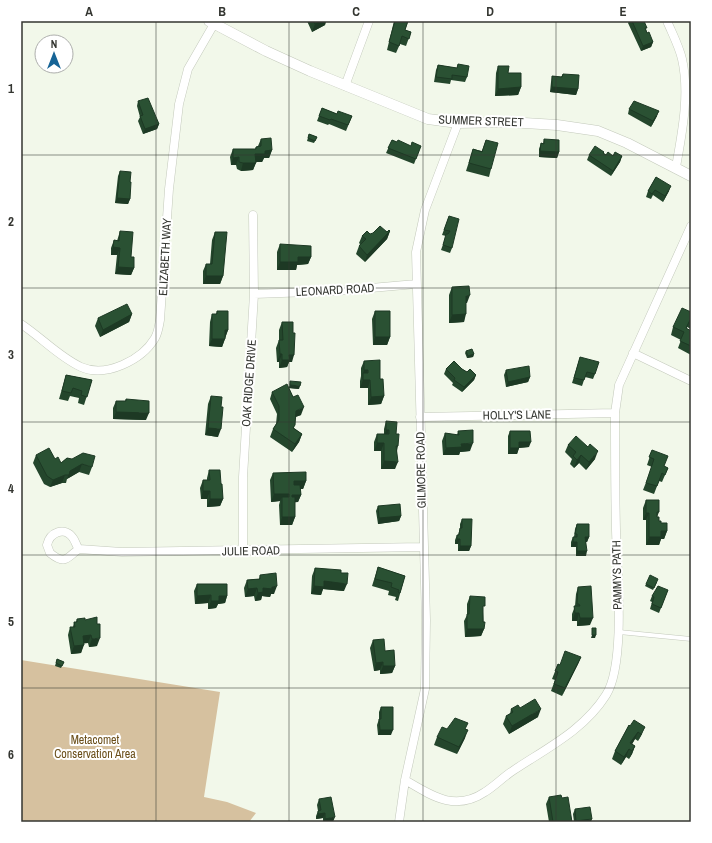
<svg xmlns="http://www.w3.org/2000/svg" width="712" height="843" viewBox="0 0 712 843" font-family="'Archivo Narrow',sans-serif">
  <rect width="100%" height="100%" fill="#f2f8ea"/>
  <path fill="#d6c19f" d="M21 660 220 692 204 797 227 802 256 813 249 822H21Z"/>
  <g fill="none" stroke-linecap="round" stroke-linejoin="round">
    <defs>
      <path id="service" d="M619 632 691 639"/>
      <path id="minor" d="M667 21C672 33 679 46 682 59 690 94 682 133 676 167
        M345 86 369 21
        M254 294 337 291 416 284
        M21 324C41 337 59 357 81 367 106 378 142 360 155 338 158 333 159 326 160 320L169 189 179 104 188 69 214 24
        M633 353 691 381
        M420 417 615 413
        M79 549C67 557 66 566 50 553L47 545C50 532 65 526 73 538 76 542 76 546 79 549L122 552 423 547
        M243 550V477L254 294 253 215
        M405 780C432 796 455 812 485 792 495 786 503 777 514 770 547 748 584 730 606 695 626 664 617 569 616 530 615 491 615 452 615 413L619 385 691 226
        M399 822 405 780 425 689 426 620 416 252 425 210 458 123"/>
      <path id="tertiary" d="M209 21 266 51 310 71 428 119 458 123 508 122 557 125 598 131 627 143 691 176"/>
    </defs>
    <use href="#service" stroke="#c3c9bb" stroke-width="5"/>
    <use href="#minor" stroke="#c3c9bb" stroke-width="9"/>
    <use href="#tertiary" stroke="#c3c9bb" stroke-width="11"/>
    <use href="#service" stroke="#fff" stroke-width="4"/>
    <use href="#minor" stroke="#fff" stroke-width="8"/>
    <use href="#tertiary" stroke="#fff" stroke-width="10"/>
  </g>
  <path fill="#24462c" d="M307 21H326L325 25 312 32Z
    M394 21H408L405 30 411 32 406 46 400 44 396 53 387 50Z
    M629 21H644L647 33 653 42 651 47 641 51 628 23Z
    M458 64 467 77 465 82 451 80 450 84 434 82 436 70 438 65 457 68Z
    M498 66 508 73 521 87 518 95 495 96 496 73Z
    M563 74 578 89 576 95 550 92 551 82 552 76 561 77Z
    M138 101 159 124 157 129 143 134 138 121 140 117 137 106Z
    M322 108 337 114 352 116 346 131 329 124 328 125 317 121Z
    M629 109 657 116 651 127 628 114Z
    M309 134 317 137 314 143 307 141Z
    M261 139 272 150 269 158H264L262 162H256L253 170 241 171 237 169 236 165H231L230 157 233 149H255L256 147 258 146Z
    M544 139 559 152 557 158 539 157V149L541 143 543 144Z
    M392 140 419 151 414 164 386 153Z
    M486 140 491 169 489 177 466 171 473 149 482 151Z
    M604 152 603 153 606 155 622 156 620 162 611 176 587 160 589 155Z
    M120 171 130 182V199L128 204 115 203 118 176Z
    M656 177 669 191 663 202 653 195 651 199 646 197 648 191Z
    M449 216 452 248 450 253 441 250 446 236 442 235Z
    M120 231 131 257 134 268 131 275 115 274 117 255H111V248L114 240 117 241Z
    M390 231 387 239 365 262 356 254 359 246 360 244 359 243 362 236Z
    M215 232 223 276 220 284H203V271L206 264H210L212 240Z
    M280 244 311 257 308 264 297 265 296 270H277V252Z
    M452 287 467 303H466L464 322 449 323V295Z
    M217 311 228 330 222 347 209 346 210 322 212 314H216Z
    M375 311 390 337 387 345H373L372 319Z
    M691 312V329L687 327V329L691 331V355L678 348 681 340 671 335 673 327Z
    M132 314 129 322 100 337 95 326 98 318Z
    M282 322 292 362H289L287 367 279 368V362H277L276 348 279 340V330Z
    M466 351 474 354 473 357 467 358 465 353Z
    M580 357 595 374 593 379 585 377 582 386 572 383Z
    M364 361 380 379 384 396 381 404 368 405V388H360V381L361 376V368Z
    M446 369H462L467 372 476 375 474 380 462 392 452 385 453 383 444 374Z
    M506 370 530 377 528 382 506 387 504 375Z
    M66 375 92 380 84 405 78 403 79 398 70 396 68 401 59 399Z
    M290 381 299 389 289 388 301 415 295 417 294 428 302 434 299 442 292 452 270 437 273 429 276 424 277 414 270 399 272 392 289 388Z
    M211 396 218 437 205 435 208 404Z
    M126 399 146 420 113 419V408L116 401H125Z
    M386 421 396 434 398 446 397 451 395 469H381V451H374V442L377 434H384V429Z
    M458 431 470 451 460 452 459 455H443L442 441 445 433 457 435Z
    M510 431 529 447 519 448 517 454H508V436Z
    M568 445 595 459 586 470 579 463 574 468 570 464 572 459 565 452Z
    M652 450 664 466 668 468 662 482 659 481 654 494 643 490 652 467 647 465Z
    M36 455 55 459 61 463 67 458 92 467 89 475 79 472 67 479 66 483H62L50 487 44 484 33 463Z
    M209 470 221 484 223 499 220 506 207 507V499H201L200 488 203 480H207V478Z
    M273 473 306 481 303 489H300L301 495 298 502H295V517L292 525H280L279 505 280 501 271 502 270 480Z
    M646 500 659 512 657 517 659 521 661 523 667 531 664 539H661L659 545H646V520H643V508Z
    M378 506 401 516 399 521 378 524 376 511Z
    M462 519 471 546 469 551H458V544H455V540L457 535H458L460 528V524Z
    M577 524 589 537 587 542H586V556H576V547H571V542L573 537H574L575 529Z
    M378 567 405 576 398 601 395 600 396 597 388 595 389 591 372 586Z
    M315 568 341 573 344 591 323 589 321 595 311 594 312 576Z
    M260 575 274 594H271L270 597 262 596 261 600 255 601 254 596 245 597 244 588 247 580 259 579Z
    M657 582 653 590 645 586 646 584Z
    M197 584 227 596 225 603 218 604 216 608 208 609V603L195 604 194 591Z
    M578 587 590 625 577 626V621H572V614L575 606 576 594Z
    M668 590 659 613 650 609 652 602 650 601 652 596Z
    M470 596 483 612 484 629 481 636 465 637 464 621 467 615V604Z
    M77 619 85 620 97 646 89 647 88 643H84L81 653 71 654 68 635 70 627H73L74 622H76Z
    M373 640 385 651 395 666 392 673 380 674V670L374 671 370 648Z
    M581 657 578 664 562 696 551 691 555 680 552 679 558 664 560 665Z
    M57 659 64 662 61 668 55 666Z
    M381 707 391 735H378L377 725 379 719V712Z
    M520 708 538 717 509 734 503 724 506 716 510 714 511 709Z
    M629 725 642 734 638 741 635 739 632 744 635 746 632 754 629 759 626 757 621 765 612 759 615 751Z
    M447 729H466L465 738 457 754 434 745 437 737Z
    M549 797 572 822H549L546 804Z
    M319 799 333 822H323V818L316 819V816L318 811 317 805Z
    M575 809 591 822H574L573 814Z"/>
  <path fill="#1d3924" d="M321 21H326L325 25 312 32 315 24Z
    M653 42 651 47 641 51 643 46Z
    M521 87 518 95 495 96 498 89Z
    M552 87 578 89 576 95 550 92Z
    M659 111 657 116 651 127 653 121Z
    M159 124 157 129 143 134 145 129Z
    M272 150 269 158H264L262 162H252L255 154 265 151Z
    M540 151 559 152 557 158 539 157Z
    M622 156 620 162 611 176 613 171Z
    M239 157 236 165H231L233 158Z
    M243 163H256L253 170 241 171Z
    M671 186 669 191 663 202 665 196Z
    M117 198 130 199 128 204 115 203Z
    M390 231 387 239 365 262 367 255Z
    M113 247 120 248 117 255H111Z
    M298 257H311L308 264 297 265 296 270H277L280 262Z
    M118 267 134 268 131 275 115 274Z
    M206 276H223L220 284H203Z
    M470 295 467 303H463L466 296Z
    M132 314 129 322 100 337 103 330Z
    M466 314 464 322 449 323 452 315Z
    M225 330H228L225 338Z
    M375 337H390L387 345H373Z
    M212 339H225L222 347 209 346Z
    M280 354H282L279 362H277Z
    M474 354 473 357 467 358 468 356Z
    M289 355H294L292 362H289L287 367 279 368 282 360Z
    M364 370H368L365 377 363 374Z
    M476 375 474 380 462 392 464 387Z
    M530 377 528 382 506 387 508 382Z
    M363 380H370L368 388H360Z
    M290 385 300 386 299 389 289 388Z
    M384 396 381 404 368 405 371 397Z
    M304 407 301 415 293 418 296 411Z
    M116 412 149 413 146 420 113 419Z
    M208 428 221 429 218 437 205 435Z
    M386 430H389L386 437H384Z
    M302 434 299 442 292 452 295 444Z
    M519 442H531L529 447 517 448Z
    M377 443H384L381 451H374Z
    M473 443 470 451 460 452 459 455H443L446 448 461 444Z
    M510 448H519L517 454H508Z
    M598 451 595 459 586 470 589 462Z
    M581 455 579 463 574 468 577 460Z
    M384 461 398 462 395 469H381Z
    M82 464 79 472 67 479 70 471Z
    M65 475 62 483 50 487 53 480Z
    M294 481H306L303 489H291Z
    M203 491H210L207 499H201Z
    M274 494H289L286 501 282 497 280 501 271 502Z
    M292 495H301L298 502 289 503Z
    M210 499H223L220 506 207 507Z
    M646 513H649L646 520H643Z
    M401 516 399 521 378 524 379 518Z
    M282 517H295L292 525H280Z
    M661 531H667L664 539H661L659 545H646L649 537Z
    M585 537H589L587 542H584Z
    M457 539H460L458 544H455Z
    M573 542H577L576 547H571Z
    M460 546H471L469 551H458Z
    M577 551H587L586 556H576Z
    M324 581 347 584 344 591 323 589 321 595 311 594 314 586Z
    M277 586 274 594H271L270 597 262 596 261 600 255 601 258 593 263 588Z
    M257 588 254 596 245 597 248 589Z
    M211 595 208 603 195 604 197 596Z
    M219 596H227L225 603 218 604 216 608 208 609 211 601Z
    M575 613H579L577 621H572Z
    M580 618H593L590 625 577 626Z
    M467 629H484L481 636 465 637Z
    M91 635 88 643 80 644 83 636Z
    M592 635H596L595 638H591Z
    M100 638 97 646 89 647 92 639Z
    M84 645 81 653 71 654 74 646Z
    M581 657 578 664 562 696 565 688Z
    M383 662 380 670 374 671 376 663Z
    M383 666H395L392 673 380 674Z
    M541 709 538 717 509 734 512 726Z
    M645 727 642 734 638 741 641 734Z
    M380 730H393L391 735H378Z
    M468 730 465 738 457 754 459 747Z
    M638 732 635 739 628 751 630 743Z
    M635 746 632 754 629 759 632 751Z
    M629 749 626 757 621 765 624 757Z
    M325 813 323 818 316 819 318 814Z
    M335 817 333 822H323L325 819Z
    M592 819 591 822H576V821Z"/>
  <path fill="#2a5133" stroke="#1d3924" d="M313 21H321L315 24Z
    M395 21H408L405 30 411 32 409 39 402 36 399 46 389 42Z
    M632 21H644L647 28H645L647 33 649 32 653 42 643 46Z
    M458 64 469 66 467 77 452 75V79L436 77 438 65 457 68Z
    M498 66H509L508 73H521V87L498 89Z
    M563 74 579 75 578 89 552 87V76L562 77Z
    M148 98 159 124 145 129 140 116 143 115 138 101Z
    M634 101 659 111 653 121 629 109Z
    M322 108 337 114 338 111 352 116 348 125 331 119 330 120 319 116Z
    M309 134 317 137 315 141 308 138Z
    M271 138 272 150 265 151V154H255L256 163H243L239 162V157L233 158V149H256V147L261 146V139Z
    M544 139 559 140V152L540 151 541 143 544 144Z
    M392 140 397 142 398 140 411 146 412 142 421 146 416 159 388 148Z
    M486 140 498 143 491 169 469 163 473 149 482 152Z
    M595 146 604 152 603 153 606 155 608 152 613 156 615 152 622 156 613 171 589 155Z
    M120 171 131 172 130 182H131L130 199 117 198Z
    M656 177 671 186 665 196 655 190 652 194 648 191Z
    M449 216 459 219 452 248 443 245 446 234H448L450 231 444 230Z
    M380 226 387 232 389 230 390 231 367 255 359 246 366 239 362 236 367 231 370 234 373 233Z
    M120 231 133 232 131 257H134V268L118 267 120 248 113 247 114 240 119 241Z
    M215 232H227L223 276H206V264H212Z
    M280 244 311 246V257H298V262H280Z
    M469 286 470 295 466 296V314L452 315V287Z
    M127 304 132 314 103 330 98 318Z
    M682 308 691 312V320H690L686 328 691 331V346L680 341 684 332 673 327Z
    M217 311H228V330H225V339H212V314H217Z
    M375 311H390V337H375Z
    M282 322H293V333H295L294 355H289L290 360H282V354H280L279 340H283Z
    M472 349 474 354 468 356 466 351Z
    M580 357 599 362 595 374 587 372 584 380 574 378Z
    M380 360V379H383L384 396 371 397 370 380H363V373H368V370H364V361Z
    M454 361 462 369 467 372 470 369 476 375 464 387 454 380 455 378 446 369Z
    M529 366 530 377 508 382 506 370Z
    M66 375 92 380 87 397 81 395 82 391 73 388 71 393 62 391Z
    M290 381 301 382 300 386 290 385Z
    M287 384 293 397 298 395 304 407 296 411 295 425 293 428 302 434 295 444 273 429 279 420V406L272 392Z
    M211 396 222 397 221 407H223L221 429 208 428Z
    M126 399 149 401V413L116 412V401H126Z
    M386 421 397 422 396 434H399L398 446H396L398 462 384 461V443H377V434H389V430H386Z
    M473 430V443L461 444 462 447 446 448 445 433 459 435 458 431Z
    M510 431H530L531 442H519V448H510Z
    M576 436 588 447 590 444 598 451 589 462 581 455 577 460 573 456 576 452 568 445Z
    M49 448 55 459 58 457 61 463 67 458 72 459 83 453 95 456 92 467 82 464 70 471 69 475H65L53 480 47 476 36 455Z
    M652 450 668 456 664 466 668 468 665 475 662 473 657 486 646 483 654 459 649 457Z
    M209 470H220L221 484H222L223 499H210V491H203V480H210Z
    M306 472V481H294V485H300L301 495H292V497H295V517H282V497H289V494H274L273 473Z
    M646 500H659V512H657V517H659V521H661V523H667V531H661V537H649V513H646Z
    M400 504 401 516 379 518 378 506Z
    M462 519H472L471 546H460V539H457V535H459L460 528H462Z
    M577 524H589V537H585L587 551H577V542H573V537H577V534H575Z
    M378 567 405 576 400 593 398 592 399 590 391 587 392 583 375 579Z
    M315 568 341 570V573H348L347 584 324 581V587L314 586Z
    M276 573 277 586 272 587V589L263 588V592L258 593 257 588 248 589 247 580 260 579V575Z
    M650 575 658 579 654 588 646 584Z
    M197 584H227V596H219V601H211V595L197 596Z
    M591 586 593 618H580L579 613H575L574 606H580L579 604H577L578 587Z
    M658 586 668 590 661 608 652 604 654 597 652 596Z
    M470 596 485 597V606H483V622H485L484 629H467V614H469Z
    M97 617V624H100V638L92 639 91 635 83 636 84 645 74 646 70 627H75L74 622H77V619L85 618V620Z
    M592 628H596V635H592Z
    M384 639 385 651 394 650 395 666H383V662L376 663 373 640Z
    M565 651 581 657 565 688 554 684 558 672 555 671 558 664 560 665Z
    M57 659 64 662 62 666 56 663Z
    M535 699 541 709 512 726 506 716 513 712 511 709 518 705 520 708Z
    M381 707H393V730H380L379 719H381Z
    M455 718 468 723 465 729 468 730 459 747 437 737 442 727 447 729Z
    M634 720 645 727 641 734 638 732 630 743 635 746 632 751 629 749 624 757 615 751 629 725 630 726Z
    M561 795 562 798 568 797 572 822H553L549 797Z
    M331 797 335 817 325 819V813L318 814V811L321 810 319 799Z
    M590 807 592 819 576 821 575 809Z"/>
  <path fill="none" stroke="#343631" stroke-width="1" stroke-opacity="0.55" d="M156 21V822M289 21V822M423 21V822M556 21V822M21 155H691M21 288H691M21 422H691M21 555H691M21 688H691"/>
  <g text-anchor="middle" stroke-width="4" stroke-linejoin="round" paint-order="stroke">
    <g font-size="12" fill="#343631" stroke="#fff">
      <text transform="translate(481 121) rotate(2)" y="4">SUMMER STREET</text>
      <text transform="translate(165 257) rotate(-87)" y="4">ELIZABETH WAY</text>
      <text transform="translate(335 290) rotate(-3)" y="4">LEONARD ROAD</text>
      <text transform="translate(249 383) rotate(-86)" y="4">OAK RIDGE DRIVE</text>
      <text transform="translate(517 415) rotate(-1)" y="4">HOLLY'S LANE</text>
      <text transform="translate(421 470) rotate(-91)" y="4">GILMORE ROAD</text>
      <text transform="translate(251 551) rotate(-1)" y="4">JULIE ROAD</text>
      <text transform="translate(617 575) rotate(-91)" y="4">PAMMYS PATH</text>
    </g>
    <g font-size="12" fill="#6a4e19" stroke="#fff">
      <text x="95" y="744">Metacomet<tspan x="95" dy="14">Conservation Area</tspan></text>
    </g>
  </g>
  <rect width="712" height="843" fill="none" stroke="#ffffff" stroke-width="44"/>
  <g transform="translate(54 54)"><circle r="19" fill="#ffffff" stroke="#aeafad"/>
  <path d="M0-3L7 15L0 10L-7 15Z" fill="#166496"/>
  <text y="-6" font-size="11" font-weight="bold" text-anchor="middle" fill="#343631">N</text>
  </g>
  <rect x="22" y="22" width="668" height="799" fill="none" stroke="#343631" stroke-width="1.5"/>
  <g font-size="13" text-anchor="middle" font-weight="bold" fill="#343631">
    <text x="89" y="16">A</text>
    <text x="222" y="16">B</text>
    <text x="356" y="16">C</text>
    <text x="490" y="16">D</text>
    <text x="623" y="16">E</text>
    <text x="11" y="93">1</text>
    <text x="11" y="226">2</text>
    <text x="11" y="359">3</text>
    <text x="11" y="493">4</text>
    <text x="11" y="626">5</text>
    <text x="11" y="759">6</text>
  </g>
</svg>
